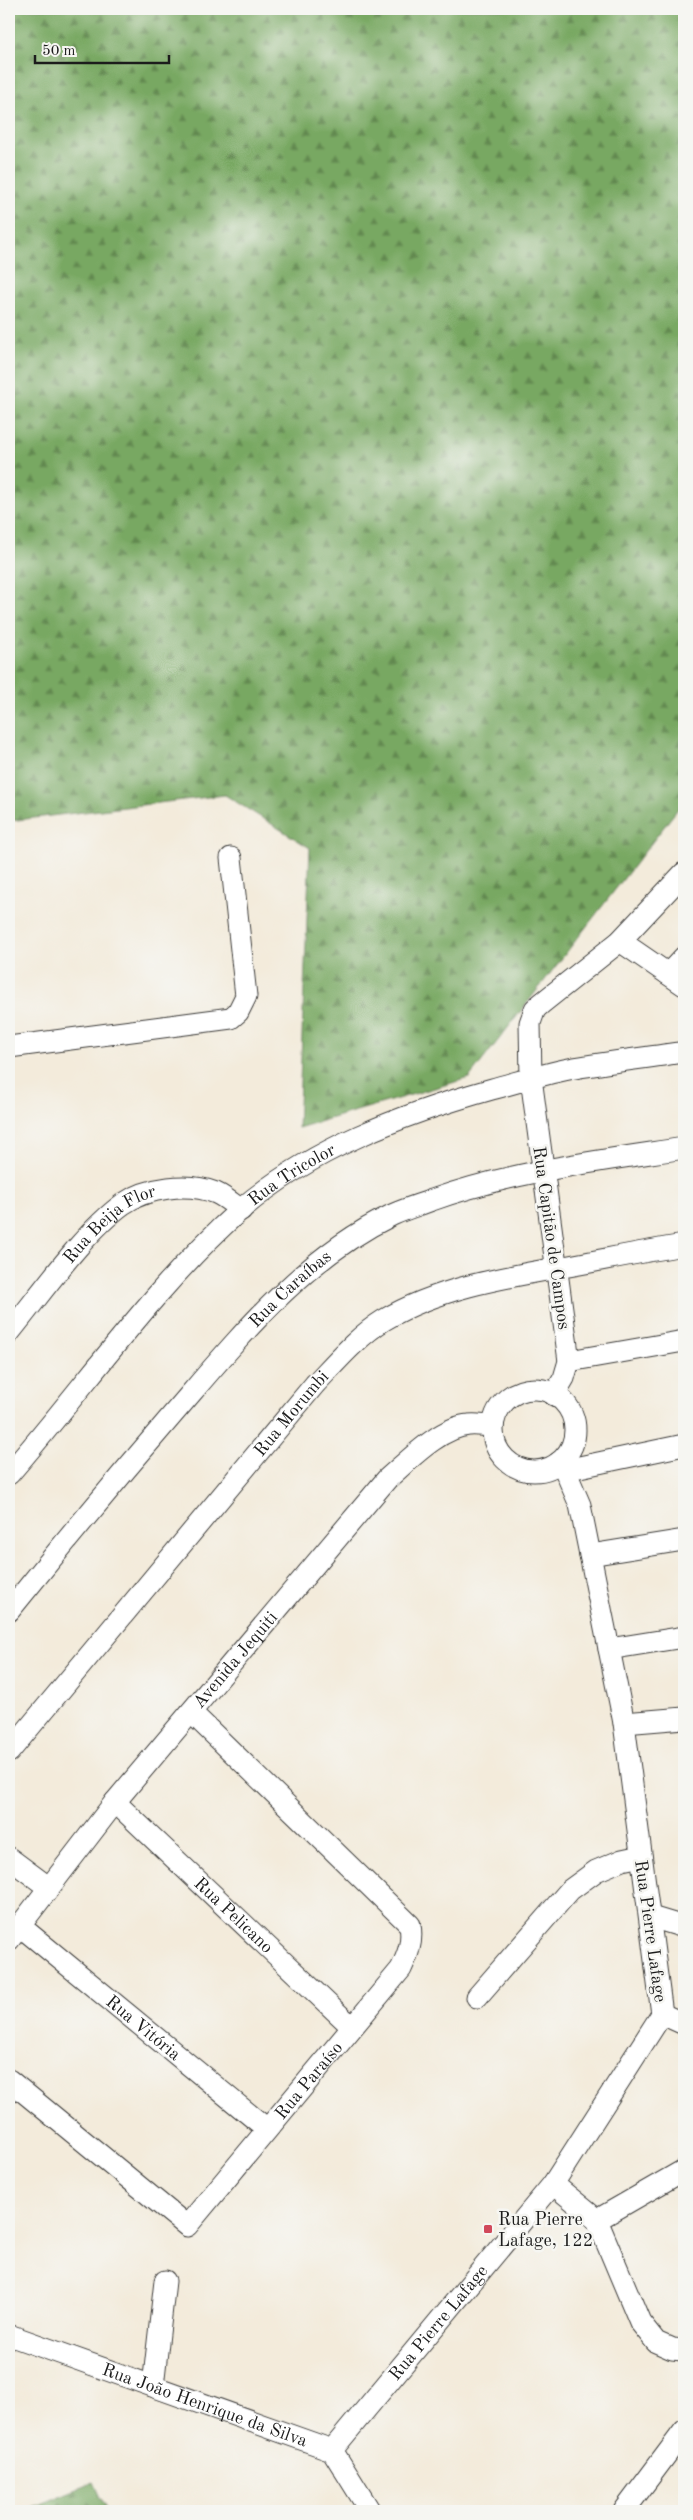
<svg xmlns="http://www.w3.org/2000/svg" width="693" height="2520" viewBox="0 0 693 2520" font-family="'Old Standard TT',serif">
  <defs>
    <pattern id="forest-firs" width="22" height="20" patternUnits="userSpaceOnUse" patternTransform="scale(1.25)"><rect width="22" height="20" fill="#78a862"/><path d="M5 1l3.5 6h-7zM16 11l3.5 6h-7z" fill="#628850"/></pattern>
  </defs>
  <rect width="100%" height="100%" fill="#f6f6f2"/>
  <filter id="ink" filterUnits="userSpaceOnUse"><feTurbulence type="fractalNoise" baseFrequency=".02" numOctaves="2"/><feDisplacementMap in="SourceGraphic" scale="10" xChannelSelector="R" yChannelSelector="G"/><feConvolveMatrix kernelMatrix="1 2 1 2 8 2 1 2 1" color-interpolation-filters="sRGB"/></filter>
  <filter id="wash" filterUnits="userSpaceOnUse"><feTurbulence type="fractalNoise" baseFrequency=".0096" numOctaves="4" result="noise"/><feDisplacementMap in="SourceGraphic" scale="20" xChannelSelector="R" yChannelSelector="G"/><feGaussianBlur stdDeviation="1.12" result="paint"/><feColorMatrix in="noise" values="0 0 0 0 0 0 0 0 0 0 0 0 0 0 0 0 0 1.4 0 .05"/><feComposite in="paint" operator="in"/></filter>
  <g filter="url(#wash)">
    <rect width="100%" height="100%" fill="#f3ebdb"/>
    <path fill="url(#forest-firs)" stroke="#4a623f" d="M9 9H684V801L469 1078 298 1128 310 848 225 795 9 821Z
      M94 2482 107 2511H23Z"/>
  </g>
  <g filter="url(#ink)">
    <g fill="none" stroke-linecap="round" stroke-linejoin="round">
      <defs>
        <g id="minor">
          <path d="M620 941 684 985"/>
          <path d="M668 974 684 957"/>
          <path d="M9 1047 231 1018 238 1012 246 996 231 858"/>
          <path id="s1" d="M9 1333C41 1294 83 1233 123 1204 148 1187 188 1182 216 1193 225 1197 233 1204 241 1210"/>
          <path d="M569 1361 684 1341"/>
          <circle cx="534" cy="1430" r="41"/>
          <path d="M554 1395 564 1378 569 1361 531 1078 530 1023 535 1009 542 1003 620 941 684 873"/>
          <path d="M565 1470 684 1445"/>
          <path id="s2" d="M9 1474C85 1387 152 1289 239 1211 310 1149 403 1114 492 1089 518 1082 543 1074 569 1069 607 1062 646 1058 684 1052"/>
          <path d="M590 1555 684 1540"/>
          <path id="s3" d="M9 1611C63 1544 118 1478 174 1413 238 1339 302 1258 392 1215 405 1209 419 1205 432 1200 514 1171 599 1161 684 1148"/>
          <path d="M609 1649 684 1637"/>
          <path d="M624 1723 684 1718"/>
          <path id="s4" d="M9 1752 315 1384C336 1362 358 1336 384 1320 440 1287 506 1277 569 1266 607 1259 645 1251 684 1245"/>
          <path id="s5" d="M115 1802 352 2027"/>
          <path d="M9 1858 48 1887"/>
          <path d="M651 1917 684 1927"/>
          <path id="s6" d="M20 1926 267 2129"/>
          <path id="s7" d="M9 1940 115 1802 387 1479C408 1461 440 1427 469 1425 477 1424 485 1426 493 1426"/>
          <path d="M477 1997 570 1890 596 1871 622 1860 641 1856"/>
          <path d="M662 2014 684 2024"/>
          <path id="s8" d="M9 2080 187 2226 401 1969C408 1954 413 1942 410 1925L191 1712"/>
          <path d="M553 2184 597 2220 640 2322 656 2342 672 2349 684 2350"/>
          <path d="M597 2220 684 2170"/>
          <path id="s9" d="M9 2335 332 2450 370 2511"/>
          <path d="M153 2386 165 2281"/>
          <path id="s10" d="M332 2450 553 2184 662 2014 624 1723 580 1505 565 1470 558 1463"/>
          <path d="M624 2511 684 2431"/>
        </g>
      </defs>
      <use href="#minor" stroke="#3c3b39" stroke-width="23"/>
      <use href="#minor" stroke="#fff" stroke-width="21"/>
    </g>
  </g>
  <rect fill="#d1495b" stroke="#f6f6f2" stroke-width="2" x="483" y="2224" width="10" height="10" rx="2.5"/>
  <g text-anchor="middle" stroke-width="5" stroke-linejoin="round" paint-order="stroke">
    <g font-size="18" fill="#1c1c1c" stroke="#f6f6f2">
      <text dy="6" stroke="none"><textPath href="#s2" startOffset="414">Rua Tricolor</textPath></text>
      <text dy="6" stroke="none"><textPath href="#s1" startOffset="150">Rua Beija Flor</textPath></text>
      <text transform="translate(552 1238) rotate(82)" y="6">Rua Capitão de Campos</text>
      <text dy="6" stroke="none"><textPath href="#s3" startOffset="428">Rua Caraíbas</textPath></text>
      <text dy="6" stroke="none"><textPath href="#s4" startOffset="441">Rua Morumbi</textPath></text>
      <text dy="6" stroke="none"><textPath href="#s7" startOffset="360">Avenida Jequiti</textPath></text>
      <text dy="6" stroke="none"><textPath href="#s5" startOffset="164">Rua Pelicano</textPath></text>
      <text transform="translate(651 1931) rotate(82)" y="6">Rua Pierre Lafage</text>
      <text dy="6" stroke="none"><textPath href="#s6" startOffset="160">Rua Vitória</textPath></text>
      <text dy="6" stroke="none"><textPath href="#s8" startOffset="420">Rua Paraíso</textPath></text>
      <text dy="6" stroke="none"><textPath href="#s10" startOffset="166">Rua Pierre Lafage</textPath></text>
      <text dy="6" stroke="none"><textPath href="#s9" startOffset="208">Rua João Henrique da Silva</textPath></text>
    </g>
    <g font-size="18" fill="#1c1c1c" stroke="#f6f6f2" text-anchor="start">
      <text x="498" y="2225">Rua Pierre<tspan x="498" dy="21">Lafage, 122</tspan></text>
    </g>
  </g>
  <rect width="693" height="2520" fill="none" stroke="#f6f6f2" stroke-width="30"/>
  <path d="M35 55v8h134v-8" fill="none" stroke="#1c1c1c" stroke-width="2.5"/>
  <text x="42" y="55" font-size="15" fill="#1c1c1c" stroke="#f6f6f2" stroke-width="4" paint-order="stroke">50 m</text>
</svg>
